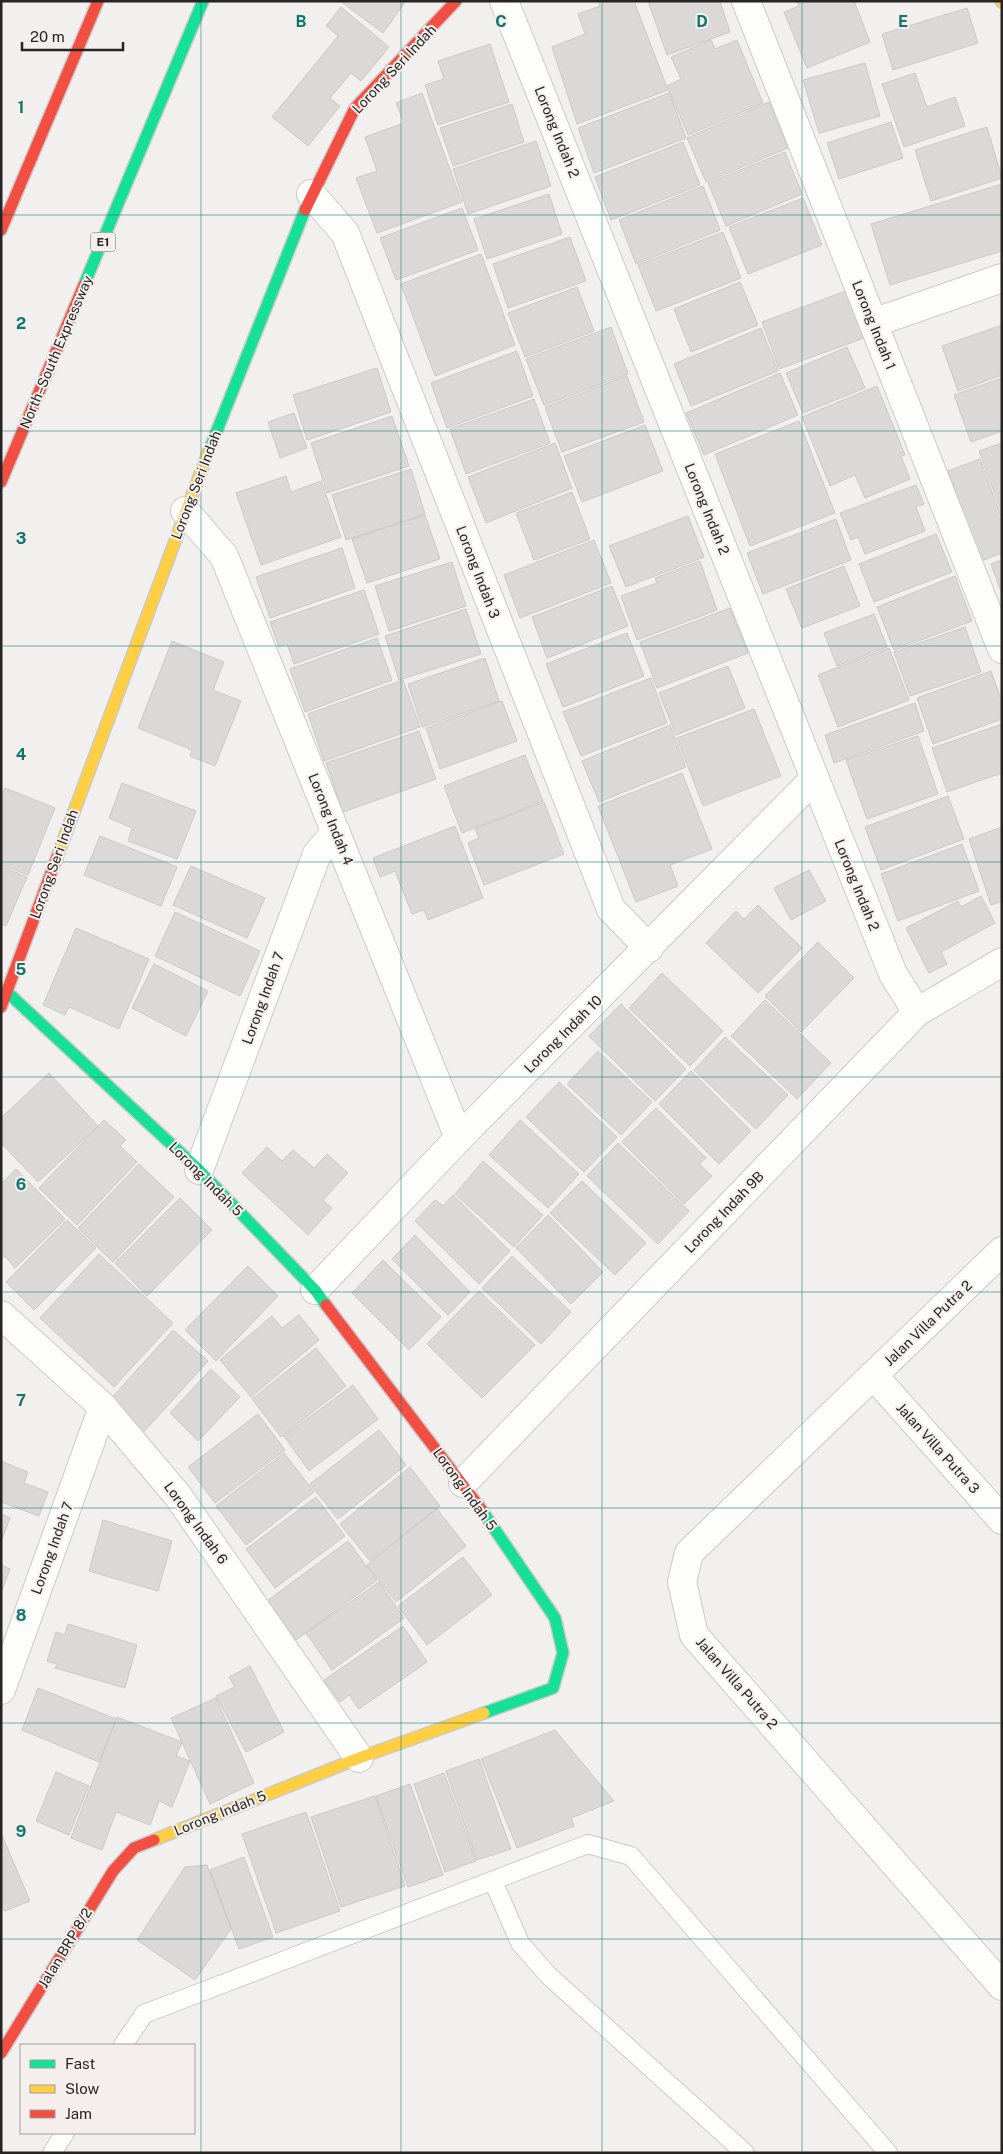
<svg xmlns="http://www.w3.org/2000/svg" width="1003" height="2154" viewBox="0 0 1003 2154" font-family="'Public Sans',sans-serif">
  <rect width="100%" height="100%" fill="#f2f0ee"/>
  <path fill="#dbd9d8" stroke="#cac9c8" d="M340 1H406L383 33Z
    M598 1H634L668 90 577 124 552 47 585 34 578 14 600 6Z
    M648 1H720L730 32 667 55Z
    M797 1H854L870 42 807 68 784 12 799 6Z
    M341 7 389 47 361 81 351 73 330 98 340 106 308 146 272 117 338 36 326 26Z
    M967 8 978 43 893 70 882 34Z
    M711 40 715 49 737 40 763 103 688 135 667 86 681 79 671 57Z
    M490 44 509 102 438 125 425 85 444 79 438 61Z
    M865 63 880 116 819 133 803 80Z
    M915 73 927 107 955 97 965 126 904 147 882 84Z
    M422 93 462 202 377 233 356 178 377 171 365 137 404 123 396 103Z
    M669 93 686 138 594 173 578 128Z
    M769 102 788 148 706 182 687 138Z
    M512 104 524 142 453 166 440 128Z
    M891 122 903 158 839 179 827 143Z
    M987 127 1002 178 931 201 915 150Z
    M536 141 551 186 468 214 453 169Z
    M683 142 700 185 611 220 595 177Z
    M785 152 802 194 726 226 708 183Z
    M1002 184V251L890 285 871 224Z
    M703 186 720 230 636 264 619 220Z
    M549 194 562 234 487 259 474 219Z
    M803 198 822 245 748 274 729 227Z
    M462 208 478 250 396 280 380 238Z
    M723 232 741 278 656 311 638 265Z
    M570 237 586 281 508 308 493 264Z
    M481 254 515 345 435 376 401 284Z
    M740 282 758 325 691 352 674 309Z
    M577 287 594 331 525 357 508 313Z
    M846 291 864 338 779 369 762 322Z
    M1002 325V375L958 391 942 346Z
    M611 327 628 374 544 405 526 359Z
    M761 328 778 371 691 406 674 364Z
    M847 347 865 388 803 413 786 373Z
    M517 351 533 396 447 428 431 383Z
    M377 368 391 412 307 440 293 395Z
    M780 373 798 415 704 455 686 413Z
    M627 376 644 422 562 452 545 407Z
    M1002 378V431L971 442 954 395Z
    M877 386 905 455 901 456 910 479 865 498 855 475 830 486 802 417Z
    M534 399 550 443 466 474 450 429Z
    M294 413 307 448 280 458 268 422Z
    M392 416 409 466 327 493 311 443Z
    M799 421 835 513 750 546 715 454Z
    M645 425 663 471 582 502 564 456Z
    M555 443 572 488 486 523 468 477Z
    M1002 443V513L979 451Z
    M980 459 1002 519V553L981 561 948 471Z
    M411 469 425 514 346 540 332 495Z
    M286 476 291 492 321 481 341 537 261 565 236 493Z
    M916 485 924 504 916 507 925 531 865 554 858 537 851 540 840 513Z
    M572 492 590 539 534 560 516 513Z
    M425 515 440 559 367 583 352 539Z
    M688 516 704 557 626 587 609 546Z
    M836 519 851 560 763 594 747 553Z
    M936 534 952 572 874 602 859 564Z
    M594 540 611 583 520 618 504 575Z
    M342 548 355 588 270 618 256 577Z
    M1002 560V594L991 564Z
    M700 561 717 610 637 640 621 596 657 583 655 578Z
    M452 562 466 606 389 631 375 586Z
    M844 566 860 606 802 628 786 589Z
    M955 576 972 621 894 650 877 607Z
    M612 586 628 626 547 658 532 617Z
    M364 590 379 634 294 664 287 644 279 647 270 622Z
    M730 608 748 653 657 688 640 642Z
    M466 609 481 654 399 680 385 636Z
    M874 614 887 647 837 666 824 633Z
    M965 627 981 672 910 696 894 652Z
    M627 633 644 676 563 707 546 664Z
    M377 638 392 680 305 712 290 669Z
    M172 641 224 662 213 690 241 701 215 766 190 756 192 750 138 728Z
    M889 648 909 700 838 727 818 675Z
    M485 658 499 701 422 727 408 684Z
    M728 666 745 708 676 735 659 693Z
    M991 671 1002 702V719L933 744 917 698Z
    M651 678 667 723 581 756 563 712Z
    M403 680 420 727 324 761 308 714Z
    M502 701 517 741 440 769 426 728Z
    M915 703 924 731 834 763 825 735Z
    M754 709 781 776 703 806 677 738Z
    M1002 724V773L947 792 932 748Z
    M670 725 686 767 599 802 582 761Z
    M419 731 436 779 343 812 326 763Z
    M918 736 938 794 867 819 846 760Z
    M525 755 543 801 462 833 444 786Z
    M682 773 712 849 670 865 678 886 636 902 598 806Z
    M122 783 196 811 177 859 128 841 132 828 109 818Z
    M5 788 55 808 28 875 1 864V798Z
    M948 796 964 839 881 870 865 827Z
    M544 802 564 854 484 885 468 843 479 838 475 829Z
    M455 826 483 898 428 920 424 910 412 914 395 871 380 877 373 858Z
    M1002 827V901L991 905 969 839Z
    M100 836 177 867 161 906 84 875Z
    M962 844 979 891 898 921 881 874Z
    M1 866 27 877 6 926 1 924Z
    M191 866 265 898 247 938 173 905Z
    M809 870 826 901 791 920 774 888Z
    M981 896 995 923 941 952 947 964 929 973 906 928 958 901 961 907Z
    M758 905 802 948 758 993 706 943 736 911 744 919Z
    M175 912 260 951 240 996 155 956Z
    M76 928 149 959 119 1029 69 1007 65 1015 43 1005Z
    M818 942 854 978 801 1032 765 996Z
    M154 964 208 991 186 1036 132 1008Z
    M662 973 723 1031 690 1066 629 1008Z
    M765 1000 831 1063 797 1099 731 1036Z
    M621 1004 686 1069 655 1101 589 1036Z
    M725 1037 788 1095 756 1129 694 1070Z
    M598 1051 652 1102 621 1135 567 1084Z
    M691 1071 751 1131 719 1164 659 1104Z
    M49 1073 98 1126 38 1182 1 1143V1118Z
    M559 1082 617 1137 584 1172 526 1117Z
    M656 1108 706 1158 699 1164 712 1176 684 1204 622 1142Z
    M104 1120 126 1140 120 1146 137 1162 77 1225 39 1188Z
    M520 1120 579 1174 548 1208 489 1155Z
    M618 1143 689 1211 658 1244 587 1176Z
    M267 1147 282 1161 293 1150 314 1168 327 1154 348 1173 323 1200 332 1208 308 1235 242 1173Z
    M483 1161 543 1215 514 1247 455 1194Z
    M139 1164 174 1197 113 1262 78 1228Z
    M16 1169 65 1219 15 1268 5 1256 1 1259V1184Z
    M582 1181 646 1243 615 1275 550 1213Z
    M453 1195 510 1251 479 1284 415 1221 435 1200 443 1206Z
    M180 1198 212 1230 147 1296 115 1263Z
    M548 1215 603 1272 571 1304 516 1248Z
    M67 1220 96 1248 34 1310 6 1282Z
    M415 1235 470 1292 448 1315 392 1259Z
    M99 1254 173 1323 114 1387 40 1318Z
    M512 1256 571 1312 541 1344 482 1288Z
    M383 1260 441 1317 409 1350 352 1293Z
    M248 1266 278 1296 216 1361 185 1330Z
    M479 1291 535 1345 482 1398 427 1344Z
    M299 1315 319 1340 251 1397 220 1360 272 1316 282 1328Z
    M173 1330 208 1361 142 1434 107 1403Z
    M316 1348 346 1386 281 1437 252 1399Z
    M211 1369 240 1397 198 1441 170 1413Z
    M353 1385 378 1419 309 1471 284 1436Z
    M258 1414 285 1450 215 1503 188 1467Z
    M379 1430 406 1465 338 1519 310 1484Z
    M284 1453 314 1492 246 1545 216 1506Z
    M1 1461 28 1472 24 1483 48 1492 39 1516 1 1502Z
    M410 1467 440 1506 370 1561 340 1524Z
    M316 1497 345 1536 275 1588 246 1549Z
    M437 1509 466 1546 396 1602 367 1565Z
    M1 1514 10 1518 1 1542Z
    M103 1520 172 1541 158 1591 89 1571Z
    M348 1541 377 1580 296 1640 267 1601Z
    M463 1557 492 1595 427 1645 398 1606Z
    M1 1565 10 1569 1 1593Z
    M379 1582 404 1618 332 1670 306 1633Z
    M68 1624 137 1645 125 1688 55 1668 57 1664 47 1661 56 1632 65 1635Z
    M403 1626 427 1662 359 1709 349 1695 340 1702 324 1680Z
    M250 1666 284 1732 246 1752 216 1696 235 1687 229 1677Z
    M38 1688 116 1719 99 1762 22 1730Z
    M216 1698 254 1783 210 1804 171 1718Z
    M117 1717 182 1742 176 1756 190 1761 172 1807 159 1801 150 1825 116 1812 102 1850 71 1838Z
    M555 1730 614 1801 571 1818 574 1826 517 1848 481 1759Z
    M479 1759 511 1849 477 1860 446 1771Z
    M56 1772 89 1786 69 1835 36 1821Z
    M444 1773 476 1861 445 1872 414 1784Z
    M410 1784 443 1875 408 1887 376 1796Z
    M375 1796 405 1886 341 1907 311 1817Z
    M306 1812 340 1911 276 1933 242 1834Z
    M1 1833 30 1901 5 1911 1 1907Z
    M244 1857 273 1937 239 1949 210 1870Z
    M207 1865 231 1929 195 1980 137 1940 185 1867Z"/>
  <g fill="none" stroke-linecap="round" stroke-linejoin="round">
    <defs>
      <path id="lane" d="M493 1881 520 1943 548 1975 745 2153
        M123 2045 144 2014 588 1844 631 1856 888 2153
        M52 2153 65 2133"/>
      <path id="street" d="M504 1 893 974 917 1012
        M746 1 1002 649
        M311 194 345 233 611 909 649 948
        M873 323 1002 278
        M185 511 224 556 459 1138
        M199 1170 317 854 336 832
        M1002 1251 689 1553 682 1582 694 1635 1002 1986
        M315 1290 459 1138 814 779
        M1 1315 103 1407 178 1496 359 1758
        M873 1375 1002 1520
        M463 1483 917 1012 1002 962
        M1 1690 103 1407"/>
      <path id="fast" d="M84 285 203 1
        M208 453 305 210
        M7 992 199 1170 315 1290 326 1305
        M481 1509 555 1618 563 1653 553 1688 484 1713"/>
      <path id="slow" d="M1001 1 1002 2
        M57 857 208 453
        M154 1840 359 1758 484 1713"/>
      <path id="jam" d="M305 210 355 108 456 1
        M1 230 98 1
        M1 482 84 285
        M1 1007 57 857
        M326 1305 481 1509
        M1 2053 113 1871 134 1848 154 1840"/>
    </defs>
    <use href="#lane" stroke="#cccac9" stroke-width="20"/>
    <use href="#street" stroke="#cccac9" stroke-width="30"/>
    <use href="#fast" stroke="#cccac9" stroke-width="14"/>
    <use href="#slow" stroke="#cccac9" stroke-width="14"/>
    <use href="#jam" stroke="#cccac9" stroke-width="14"/>
    <use href="#lane" stroke="#fdfdfc" stroke-width="18"/>
    <use href="#street" stroke="#fdfdfc" stroke-width="28"/>
    <use href="#fast" stroke="#16e098" stroke-width="11"/>
    <use href="#slow" stroke="#ffcf43" stroke-width="11"/>
    <use href="#jam" stroke="#f24e42" stroke-width="11"/>
  </g>
  <path fill="none" stroke="#0f766e" stroke-width="1" stroke-opacity="0.55" d="M201 1V2153M401 1V2153M602 1V2153M802 1V2153M1 215H1002M1 431H1002M1 646H1002M1 862H1002M1 1077H1002M1 1292H1002M1 1508H1002M1 1723H1002M1 1939H1002"/>
  <g text-anchor="middle" stroke-width="4" stroke-linejoin="round" paint-order="stroke">
    <rect fill="#f4efec" stroke="#646260" stroke-width="1" x="90.5" y="232.5" width="25" height="19" rx="4"/>
    <g font-size="12" font-weight="bold" fill="#272524">
      <text x="103" y="246">E1</text>
    </g>
    <g font-size="14" fill="#272524" stroke="#f4efec">
      <text transform="translate(394 69) rotate(-47)" y="5">Lorong Seri Indah</text>
      <text transform="translate(557 132) rotate(68)" y="5">Lorong Indah 2</text>
      <text transform="translate(874 325) rotate(68)" y="5">Lorong Indah 1</text>
      <text transform="translate(56 352) rotate(-67)" y="5">North–South Expressway</text>
      <text transform="translate(196 485) rotate(-69)" y="5">Lorong Seri Indah</text>
      <text transform="translate(707 509) rotate(68)" y="5">Lorong Indah 2</text>
      <text transform="translate(478 572) rotate(69)" y="5">Lorong Indah 3</text>
      <text transform="translate(331 819) rotate(68)" y="5">Lorong Indah 4</text>
      <text transform="translate(54 864) rotate(-70)" y="5">Lorong Seri Indah</text>
      <text transform="translate(857 885) rotate(68)" y="5">Lorong Indah 2</text>
      <text transform="translate(263 998) rotate(-70)" y="5">Lorong Indah 7</text>
      <text transform="translate(563 1034) rotate(-45)" y="5">Lorong Indah 10</text>
      <text transform="translate(206 1179) rotate(45)" y="5">Lorong Indah 5</text>
      <text transform="translate(724 1212) rotate(-46)" y="5">Lorong Indah 9B</text>
      <text transform="translate(928 1323) rotate(-44)" y="5">Jalan Villa Putra 2</text>
      <text transform="translate(938 1448) rotate(48)" y="5">Jalan Villa Putra 3</text>
      <text transform="translate(465 1489) rotate(54)" y="5">Lorong Indah 5</text>
      <text transform="translate(196 1523) rotate(54)" y="5">Lorong Indah 6</text>
      <text transform="translate(52 1548) rotate(-70)" y="5">Lorong Indah 7</text>
      <text transform="translate(737 1683) rotate(49)" y="5">Jalan Villa Putra 2</text>
      <text transform="translate(220 1813) rotate(-22)" y="5">Lorong Indah 5</text>
      <text transform="translate(65 1948) rotate(-59)" y="5">Jalan BRP 8/2</text>
    </g>
  </g>
  <g font-size="16" text-anchor="middle" font-weight="bold" fill="#0f766e" stroke="#f4efec" stroke-width="4" stroke-linejoin="round" paint-order="stroke">
    <text x="301" y="27">B</text>
    <text x="501" y="27">C</text>
    <text x="702" y="27">D</text>
    <text x="903" y="27">E</text>
    <text x="21" y="113">1</text>
    <text x="21" y="329">2</text>
    <text x="21" y="544">3</text>
    <text x="21" y="760">4</text>
    <text x="21" y="975">5</text>
    <text x="21" y="1190">6</text>
    <text x="21" y="1406">7</text>
    <text x="21" y="1621">8</text>
    <text x="21" y="1837">9</text>
  </g>
  <rect width="1003" height="2154" fill="none" stroke="#272524" stroke-width="5"/>
  <rect x="20" y="2044" width="175" height="90" fill="#f4efec" stroke="#a29e9c"/>
  <rect x="30" y="2060" width="25" height="8" fill="#16e098" stroke="#a29e9c"/>
  <text x="65" y="2069" font-size="15" fill="#272524">Fast</text>
  <rect x="30" y="2085" width="25" height="8" fill="#ffcf43" stroke="#a29e9c"/>
  <text x="65" y="2094" font-size="15" fill="#272524">Slow</text>
  <rect x="30" y="2110" width="25" height="8" fill="#f24e42" stroke="#a29e9c"/>
  <text x="65" y="2119" font-size="15" fill="#272524">Jam</text>
  <path d="M22 42v8h101v-8" fill="none" stroke="#272524" stroke-width="2.5"/>
  <text x="30" y="42" font-size="15" fill="#272524" stroke="#f4efec" stroke-width="4" paint-order="stroke">20 m</text>
</svg>
